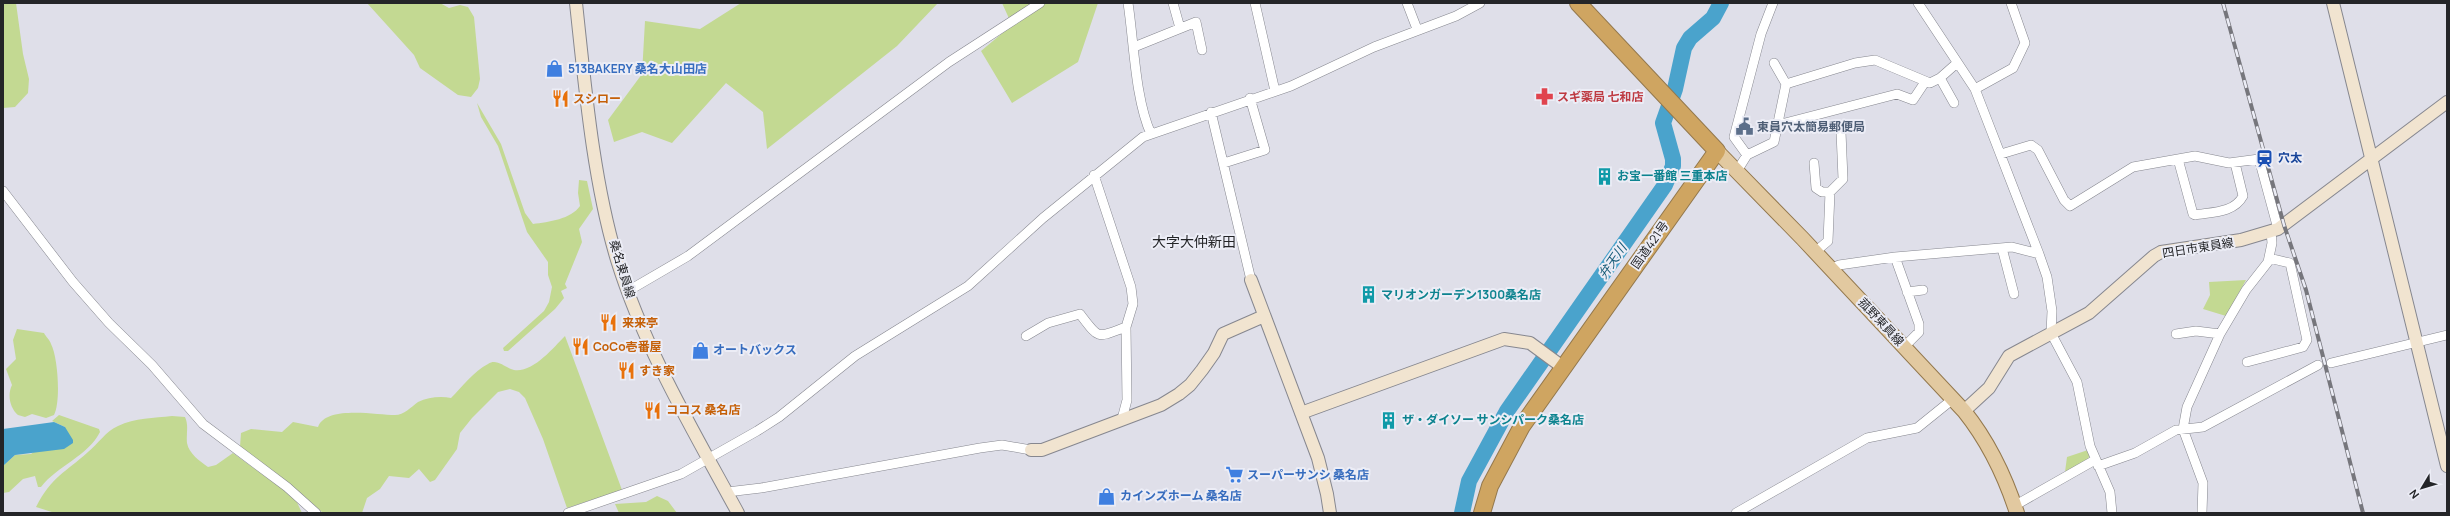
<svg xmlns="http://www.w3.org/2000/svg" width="2450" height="516" viewBox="0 0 2450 516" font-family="Manrope,'Noto Sans JP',sans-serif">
  <rect width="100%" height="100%" fill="#dfdfe9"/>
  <path fill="#c3d992" d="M3 3H16L23 54 29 79 28 93 15 107 3 108Z
    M367 3H440L449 8 460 5 468 7 474 17 480 79 478 88 471 97 458 95 420 68 414 55Z
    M741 3H938L897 46 767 149 763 112 726 83 672 143 642 132 614 142 608 120 642 74 645 21 700 29Z
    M1002 3H1031L1028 7 1039 3H1098L1078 62 1012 103 981 51 1012 25Z
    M477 103 501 144 525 213 533 224C549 222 571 219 580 206L578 193 579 180 587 181 593 209 579 229 582 242 565 284 567 288 561 291 564 298 555 309 508 351H504L503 348 544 311 549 302 552 287 548 275V262L527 232 498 146 481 117Z
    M2246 280 2226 316 2203 309 2210 295 2209 282Z
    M17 329 44 333C46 337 50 340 51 344 58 357 61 402 54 415L46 418 32 414 25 417 18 415C10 408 7 395 12 385L6 369 16 359 13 340Z
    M565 336 622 490 567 508 543 439 525 398 519 392 510 389 498 392 472 418 460 433 457 449 435 480 430 482 419 469 409 478 389 476 380 489 367 498 362 513H323L290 484 240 447 241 433 251 429 282 432 293 422 318 427C326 405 376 415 395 415 404 415 411 407 418 402 428 397 441 396 451 398 462 387 474 371 488 364 497 358 505 368 514 370 533 373 553 348 565 336Z
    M59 415 99 429 100 432C88 456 57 466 41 487H38L35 476 23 479 9 492 3 493V466L15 455 31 454 65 427 52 421Z
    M172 416 185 417C189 426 186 433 187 443 189 454 200 461 208 467L216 465 233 453 295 498 302 513H55L36 507C52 476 65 473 88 452 98 444 106 431 118 426 135 418 154 418 172 416Z
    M2088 450 2090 454 2088 459 2065 472 2067 457Z
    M657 496 668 501 677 513H619L615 504 646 502Z"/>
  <path fill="#4aa3cc" d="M54 422 65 427 73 440V443L64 449 15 455 3 466V429Z"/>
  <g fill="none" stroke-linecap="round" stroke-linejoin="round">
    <path stroke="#4aa3cc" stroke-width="16" d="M1462 513 1469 481 1507 411 1665 185 1673 166V159L1663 123 1675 89 1684 48 1690 38 1713 18 1721 3"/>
    <defs>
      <path id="street" d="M1128 3C1134 42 1135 99 1151 134
        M1173 3 1180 28
        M1255 3 1275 91
        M1407 3 1417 29
        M1918 3 1975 89 2039 254 2047 277 2052 311 2051 333 2077 382 2090 446 2110 492 2112 513
        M1134 47 1196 22 1202 50
        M1774 63 1786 84
        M1940 78 1954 103
        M1975 89 2013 68 2025 43 2011 3
        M1211 112 1251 280
        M1778 125 1897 94 1913 100 1925 82
        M2001 154 2031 145 2038 150 2064 200 2070 206 2133 167 2195 156 2229 163 2259 159 2278 229
        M1747 155 1774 142 1786 84 1855 63 1875 60 1930 83 1940 78 1957 63
        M2178 159 2193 214 2195 215C2212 212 2234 213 2243 196L2235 163
        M1224 163 1265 150 1250 98
        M1814 163 1816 188 1822 192H1830
        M1737 171 1747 155 1734 137 1761 34 1773 3
        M1094 175 1131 287 1133 304 1126 327 1127 400 1122 419
        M3 191 73 282 109 323 152 365 203 424 287 487 316 513
        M2002 248 2014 294
        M1815 252 1828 241 1830 192 1843 179 1841 132
        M1895 257 1919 324V332L1904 347
        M1831 269 1839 265 1895 257 2012 247 2039 254
        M628 291 688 256 949 62 1040 3
        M1907 292 1923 290
        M2176 334 2196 331 2220 334
        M1026 336 1048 323 1080 314C1100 340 1096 338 1126 327
        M2247 362 2303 347 2307 340 2290 263 2269 258
        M2331 363 2447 335
        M2098 466 2135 453 2176 430 2203 427 2318 365
        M727 492 761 488 980 448 1002 445 1031 450
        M2014 506 2095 460
        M568 513 681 474 757 431 779 417 855 356 968 286 1043 218 1143 137 1291 86 1374 47 1456 16 1480 3
        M1736 513 1867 438 1917 428 1953 399
        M2202 513 2203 483 2183 429 2187 407 2220 334 2246 290 2268 262 2272 243 2271 232"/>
      <path id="secondary" d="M576 3C585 86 593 180 617 260 645 350 693 430 738 513
        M2333 3 2447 466
        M1251 280 1318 458 1327 494 1330 513
        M1964 411 1989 388 2009 356 2089 313 2154 256 2161 252 2241 240 2278 229 2447 102
        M1301 413 1504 339 1530 343 1564 368
        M1031 450H1042L1161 405 1179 394 1190 385 1202 370 1214 353 1223 334 1264 316"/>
      <path id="primary" d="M1717 151 1803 239 1964 411C1988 441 2005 476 2017 513"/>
      <path id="highway" d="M1482 513 1490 486 1522 426 1717 151 1578 3"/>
    </defs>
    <use href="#street" stroke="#86878f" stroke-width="10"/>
    <use href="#secondary" stroke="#86878f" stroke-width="14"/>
    <use href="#primary" stroke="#93784d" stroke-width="16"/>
    <use href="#highway" stroke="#93784d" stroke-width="18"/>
    <use href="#street" stroke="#fff" stroke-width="9"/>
    <use href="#secondary" stroke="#f1e4d0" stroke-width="12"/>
    <use href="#primary" stroke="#e2c9a0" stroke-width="14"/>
    <use href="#highway" stroke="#cfa561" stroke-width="16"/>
    <defs>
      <path id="rail" d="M2223 3 2284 225 2306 290 2363 513"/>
    </defs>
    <use href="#rail" stroke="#76767c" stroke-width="4"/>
    <use href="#rail" stroke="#ecedf6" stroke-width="2.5" stroke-dasharray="8" stroke-linecap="butt"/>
  </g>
  <defs>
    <symbol id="shop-bare" viewBox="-9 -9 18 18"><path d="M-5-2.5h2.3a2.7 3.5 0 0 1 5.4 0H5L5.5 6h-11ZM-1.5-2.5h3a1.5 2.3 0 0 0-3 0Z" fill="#3f7fe0" stroke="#ecedf6" stroke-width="2.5" paint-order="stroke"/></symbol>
    <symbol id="pharmacy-bare" viewBox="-9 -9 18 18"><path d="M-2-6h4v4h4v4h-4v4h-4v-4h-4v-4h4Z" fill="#e0444e" stroke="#ecedf6" stroke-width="2.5" paint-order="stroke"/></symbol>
    <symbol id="restaurant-bare" viewBox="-9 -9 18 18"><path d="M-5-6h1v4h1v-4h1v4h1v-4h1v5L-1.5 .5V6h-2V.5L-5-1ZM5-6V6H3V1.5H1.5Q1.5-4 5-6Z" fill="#e8710a" stroke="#ecedf6" stroke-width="2.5" paint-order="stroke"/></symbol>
    <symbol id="civic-bare" viewBox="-9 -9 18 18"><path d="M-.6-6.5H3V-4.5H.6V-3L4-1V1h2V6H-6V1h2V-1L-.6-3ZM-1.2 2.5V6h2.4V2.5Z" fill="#5c6f8a" stroke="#ecedf6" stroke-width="2.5" paint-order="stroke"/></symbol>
    <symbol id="station-bare" viewBox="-9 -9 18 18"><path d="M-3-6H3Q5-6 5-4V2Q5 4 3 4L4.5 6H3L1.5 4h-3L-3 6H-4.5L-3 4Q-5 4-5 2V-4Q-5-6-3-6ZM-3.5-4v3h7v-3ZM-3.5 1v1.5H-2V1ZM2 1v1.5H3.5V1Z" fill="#1a4fb4" stroke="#ecedf6" stroke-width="2.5" paint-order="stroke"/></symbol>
    <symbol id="building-bare" viewBox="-9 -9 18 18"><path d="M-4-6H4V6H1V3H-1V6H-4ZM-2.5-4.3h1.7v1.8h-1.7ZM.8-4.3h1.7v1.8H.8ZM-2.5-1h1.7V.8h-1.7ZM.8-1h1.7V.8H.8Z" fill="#0f9aa8" stroke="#ecedf6" stroke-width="2.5" paint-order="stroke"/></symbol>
    <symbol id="supermarket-bare" viewBox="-9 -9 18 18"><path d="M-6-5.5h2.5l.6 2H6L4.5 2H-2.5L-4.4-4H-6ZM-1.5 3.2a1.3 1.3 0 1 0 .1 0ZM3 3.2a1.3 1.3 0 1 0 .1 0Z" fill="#3f7fe0" stroke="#ecedf6" stroke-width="2.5" paint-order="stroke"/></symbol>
  </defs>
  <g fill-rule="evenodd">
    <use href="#shop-bare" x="542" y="56" width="25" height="25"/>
    <use href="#pharmacy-bare" x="1532" y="84" width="25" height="25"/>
    <use href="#restaurant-bare" x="548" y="86" width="25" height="25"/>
    <use href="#civic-bare" x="1732" y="114" width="25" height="25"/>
    <use href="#station-bare" x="2252" y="146" width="25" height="25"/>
    <use href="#building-bare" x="1592" y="164" width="25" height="25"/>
    <use href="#building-bare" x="1356" y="282" width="25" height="25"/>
    <use href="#restaurant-bare" x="596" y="310" width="25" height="25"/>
    <use href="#restaurant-bare" x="568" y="334" width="25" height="25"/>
    <use href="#shop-bare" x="688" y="338" width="25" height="25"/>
    <use href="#restaurant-bare" x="614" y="358" width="25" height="25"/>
    <use href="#restaurant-bare" x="640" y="398" width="25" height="25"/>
    <use href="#building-bare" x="1376" y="408" width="25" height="25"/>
    <use href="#supermarket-bare" x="1222" y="462" width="25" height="25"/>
    <use href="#shop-bare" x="1094" y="484" width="25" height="25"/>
  </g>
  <g text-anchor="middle" stroke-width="4" stroke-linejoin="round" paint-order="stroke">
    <g font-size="12" font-weight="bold" fill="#366cbe" stroke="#ecedf6" text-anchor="start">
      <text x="568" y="73">513BAKERY 桑名大山田店</text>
      <text x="713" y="354">オートバックス</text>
      <text x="1247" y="479">スーパーサンシ 桑名店</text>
      <text x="1120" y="500">カインズホーム 桑名店</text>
    </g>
    <g font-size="12" font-weight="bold" fill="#be3a42" stroke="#ecedf6" text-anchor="start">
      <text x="1557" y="101">スギ薬局 七和店</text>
    </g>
    <g font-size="12" font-weight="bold" fill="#c56008" stroke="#ecedf6" text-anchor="start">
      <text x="573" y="103">スシロー</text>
      <text x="622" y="327">来来亭</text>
      <text x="593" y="351">CoCo壱番屋</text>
      <text x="639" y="375">すき家</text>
      <text x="666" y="414">ココス 桑名店</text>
    </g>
    <g font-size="12" font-weight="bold" fill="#4e5e75" stroke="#ecedf6" text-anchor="start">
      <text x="1757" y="131">東員穴太簡易郵便局</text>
    </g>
    <g font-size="12" font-weight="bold" fill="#164399" stroke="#ecedf6" text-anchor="start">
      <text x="2278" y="162">穴太</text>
    </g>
    <g font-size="12" font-weight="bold" fill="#0d838f" stroke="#ecedf6" text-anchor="start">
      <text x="1617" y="180">お宝一番館 三重本店</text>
      <text x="1381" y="299">マリオンガーデン1300桑名店</text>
      <text x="1402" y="424">ザ・ダイソー サンシパーク桑名店</text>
    </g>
    <g font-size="12" fill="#242528" stroke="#ecedf6">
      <text transform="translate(1650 245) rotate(-55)" y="4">国道421号</text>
      <text transform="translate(2198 248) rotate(-9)" y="4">四日市東員線</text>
      <text transform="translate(622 269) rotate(73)" y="4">桑名東員線</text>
      <text transform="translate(1881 322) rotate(47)" y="4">菰野東員線</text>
    </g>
    <g font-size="13" font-style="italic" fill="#1a5e7a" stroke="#ecedf6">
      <text transform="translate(1612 261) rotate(-55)" y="5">弁天川</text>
    </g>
    <g font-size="14" fill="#242528" stroke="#ecedf6">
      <text x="1194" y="247">大字大仲新田</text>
    </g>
  </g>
  <rect width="2450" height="516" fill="none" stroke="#242528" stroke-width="8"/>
  <g transform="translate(2422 488) rotate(232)" stroke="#ecedf6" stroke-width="3" paint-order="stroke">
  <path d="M0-3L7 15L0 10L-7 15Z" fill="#242528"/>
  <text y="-6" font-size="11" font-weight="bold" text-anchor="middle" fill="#242528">N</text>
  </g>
</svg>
